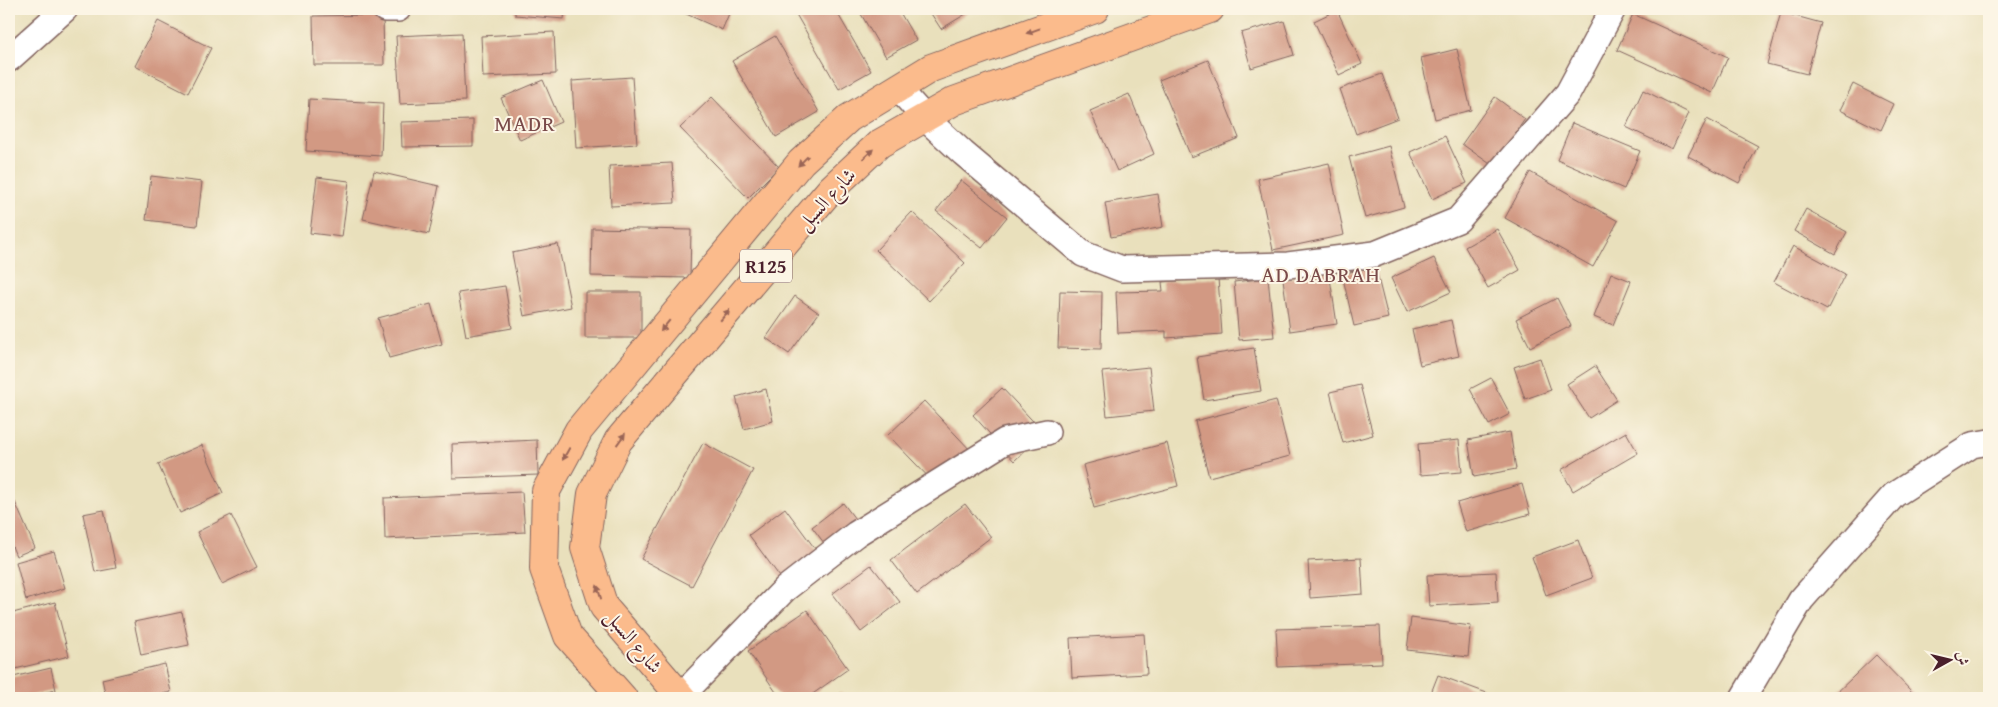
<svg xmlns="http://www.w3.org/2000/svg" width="1998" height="707" viewBox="0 0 1998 707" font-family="'Gentium Book Plus',Amiri,serif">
  <rect width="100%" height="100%" fill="#fcf5e5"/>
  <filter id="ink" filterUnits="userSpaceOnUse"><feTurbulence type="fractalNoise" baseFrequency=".02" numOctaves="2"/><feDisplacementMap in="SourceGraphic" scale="10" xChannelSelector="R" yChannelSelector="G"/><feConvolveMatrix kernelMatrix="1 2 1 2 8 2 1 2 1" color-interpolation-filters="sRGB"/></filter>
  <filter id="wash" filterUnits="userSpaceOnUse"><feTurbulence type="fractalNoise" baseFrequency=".0096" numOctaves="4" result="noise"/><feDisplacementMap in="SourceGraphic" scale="20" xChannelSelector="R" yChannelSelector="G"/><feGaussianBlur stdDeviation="1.12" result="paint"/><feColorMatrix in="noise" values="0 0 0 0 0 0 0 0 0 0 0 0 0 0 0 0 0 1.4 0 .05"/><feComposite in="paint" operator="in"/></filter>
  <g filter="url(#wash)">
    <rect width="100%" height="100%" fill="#e9e0bc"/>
    <g id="blocks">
      <path fill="#d29983" d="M515 9H565L564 19 515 15Z
        M675 9H731L722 30Z
        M793 9H835L871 71 839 89Z
        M858 9H898L916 40 886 57Z
        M928 9H974L941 29Z
        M1337 10 1362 64 1339 75 1314 21Z
        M1781 12 1821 23 1807 74 1767 64Z
        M1633 14 1728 57 1712 93 1617 50Z
        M383 15 384 65H314L313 16Z
        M158 21 211 48 188 93 135 66Z
        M1284 21 1294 55 1251 68 1241 33Z
        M554 32 556 74 483 77 481 36Z
        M462 33 465 101 400 104 396 36Z
        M775 36 819 112 776 137 732 61Z
        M1457 49 1471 110 1435 119 1421 58Z
        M1208 60 1239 138 1191 157 1159 80Z
        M1382 74 1398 118 1356 134 1340 89Z
        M632 77 637 144 576 148 572 81Z
        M543 80 561 122 520 140 501 98Z
        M1853 84 1893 104 1881 130 1840 110Z
        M1643 90 1689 113 1672 149 1626 127Z
        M1129 94 1154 154 1117 171 1090 111Z
        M712 97 779 167 748 198 680 128Z
        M1495 97 1525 119 1493 166 1462 144Z
        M309 99 383 103 381 156 306 151Z
        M1707 119 1758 146 1739 183 1688 156Z
        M473 120V146L402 147 401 122Z
        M1572 123 1640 151 1624 189 1557 160Z
        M1445 136 1467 183 1432 199 1410 152Z
        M1389 146 1404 207 1365 218 1349 157Z
        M672 163 675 203 611 206 609 166Z
        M1329 163 1344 235 1273 250 1258 179Z
        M374 171 439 186 429 234 363 219Z
        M1530 172 1618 221 1593 267 1505 218Z
        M151 176 202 182 197 226 146 220Z
        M317 177 349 181 342 237 310 233Z
        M961 180 1007 217 982 248 936 211Z
        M1158 194 1163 227 1111 237 1105 203Z
        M1806 209 1847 232 1835 254 1794 231Z
        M912 212 965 263 929 301 876 250Z
        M592 228 691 230 690 278 591 276Z
        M1497 229 1520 270 1488 288 1465 247Z
        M558 244 571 307 524 316 512 253Z
        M1793 246 1845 274 1827 310 1774 282Z
        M1434 258 1451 292 1407 312 1391 278Z
        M1375 266 1388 318 1354 326 1342 274Z
        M1329 272 1337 324 1290 331 1283 279Z
        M1611 273 1631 281 1613 325 1594 317Z
        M1218 278 1222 334 1166 338V331L1118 333 1116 292 1163 291 1162 282Z
        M1268 278 1274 337 1239 340 1234 282Z
        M505 286 512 328 466 336 458 293Z
        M1060 291 1102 292 1101 349 1058 348Z
        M585 292H641V338H585Z
        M795 296 819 313 789 354 766 338Z
        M1557 298 1571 326 1530 347 1516 319Z
        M431 304 442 344 389 358 378 318Z
        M1451 320 1459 356 1420 365 1412 329Z
        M1254 348 1261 391 1204 400 1197 357Z
        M1540 358 1551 390 1525 399 1514 367Z
        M1595 366 1617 400 1589 418 1567 384Z
        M1149 367 1154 411 1107 416 1102 372Z
        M1491 378 1510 414 1489 425 1470 389Z
        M1360 385 1373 435 1343 443 1330 392Z
        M1002 388 1044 433 1014 461 973 415Z
        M766 389 773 421 744 429 736 397Z
        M1276 400 1290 456 1209 477 1195 421Z
        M924 401 973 453 938 487 888 435Z
        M1510 432 1516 469 1474 477 1468 440Z
        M1626 432 1638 453 1573 491 1561 470Z
        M537 440 538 475 453 478 452 444Z
        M1459 440 1462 472 1420 475 1418 444Z
        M703 443 753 470 692 586 641 559Z
        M1167 443 1178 486 1094 508 1083 465Z
        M202 445 223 493 180 513 158 464Z
        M1522 484 1530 514 1466 532 1457 503Z
        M522 492 525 532 385 539 384 498Z
        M15 502 35 548 16 556 9 539V505Z
        M843 503 870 539 839 563 812 527Z
        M965 504 991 537 917 594 891 560Z
        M785 508 830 569 794 596 749 535Z
        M104 510 116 568 95 572 83 514Z
        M231 515 257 567 222 584 197 532Z
        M1578 540 1592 578 1546 595 1532 557Z
        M54 551 65 588 26 600 16 562Z
        M1361 558 1363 594 1310 598 1308 561Z
        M871 565 900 602 861 632 832 594Z
        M1496 572 1498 602 1429 606 1427 575Z
        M55 602 69 656 11 670 9 662V614Z
        M807 610 848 669 807 698H780L748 651Z
        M182 612 189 645 141 655 134 622Z
        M1411 618 1471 626 1468 657 1407 650Z
        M1380 626 1382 663 1278 667 1276 629Z
        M1144 634 1147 674 1072 678 1070 638Z
        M1876 655 1914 694 1910 698H1831Z
        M165 664 171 692 145 698H106L102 679Z
        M51 668 56 690 21 698H9V678Z
        M1438 675 1495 696 1494 698H1429Z
        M841 693 845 698H832Z"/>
    </g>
  </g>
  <g filter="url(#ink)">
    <use href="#blocks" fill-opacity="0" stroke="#82635e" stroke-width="1"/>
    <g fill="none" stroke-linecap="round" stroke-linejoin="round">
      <defs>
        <path id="minor" d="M385 9H398
          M9 59 65 9
          M898 88 924 117 963 153 1083 254 1122 269 1288 265 1375 254 1458 220 1568 93 1613 9
          M681 696 785 589 856 534 1005 441 1047 432
          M1743 698 1801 600 1894 495 1972 445 1989 442"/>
        <path id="primary" d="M623 698 568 636 544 569 546 491 579 430 801 162 849 118 931 68 1095 9
          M682 698 604 607 585 548 592 494 618 441 831 189 879 144 954 101 1210 9"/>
      </defs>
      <use href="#minor" stroke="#82635e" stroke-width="28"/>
      <use href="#primary" stroke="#82635e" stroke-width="30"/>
      <use href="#minor" stroke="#fff" stroke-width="25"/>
      <use href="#primary" stroke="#fbbb8c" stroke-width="28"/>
    </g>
    <defs><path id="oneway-solid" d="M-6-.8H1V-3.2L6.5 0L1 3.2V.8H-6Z" transform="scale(1.25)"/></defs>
    <g fill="#9a6557">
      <use href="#oneway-solid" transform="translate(1033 31) rotate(160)"/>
      <use href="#oneway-solid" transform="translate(868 154) rotate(-43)"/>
      <use href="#oneway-solid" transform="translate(803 161) rotate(135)"/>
      <use href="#oneway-solid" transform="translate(725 315) rotate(-50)"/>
      <use href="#oneway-solid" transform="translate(665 326) rotate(129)"/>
      <use href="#oneway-solid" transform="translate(621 439) rotate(-54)"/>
      <use href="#oneway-solid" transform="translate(566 454) rotate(119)"/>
      <use href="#oneway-solid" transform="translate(599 592) rotate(-107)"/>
    </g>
  </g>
  <g text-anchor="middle" stroke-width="4" stroke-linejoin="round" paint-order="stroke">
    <rect fill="#fcf5e5" stroke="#7f5f63" stroke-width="1" x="740" y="249.5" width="52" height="33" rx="4"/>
    <g font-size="19" font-weight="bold" fill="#4a1f2b">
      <text x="766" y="273">R125</text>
    </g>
    <g font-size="20" fill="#4a1f2b" stroke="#fcf5e5">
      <text transform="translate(826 199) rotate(-47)" y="7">شارع السبل</text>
      <text transform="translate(634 641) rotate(50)" y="7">شارع السبل</text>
    </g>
    <g font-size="22" letter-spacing="1" fill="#7a4a4a" stroke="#fcf5e5">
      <text x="525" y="131">MADR</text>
      <text x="1321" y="282">AD DABRAH</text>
    </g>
  </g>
  <rect width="1998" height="707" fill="none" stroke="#fcf5e5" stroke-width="30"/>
  <g transform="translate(1950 660) rotate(82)" stroke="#fcf5e5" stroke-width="4" paint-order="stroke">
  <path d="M0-4L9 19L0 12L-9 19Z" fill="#4a1f2b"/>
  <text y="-8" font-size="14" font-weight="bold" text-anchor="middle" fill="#4a1f2b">ش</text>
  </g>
</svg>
